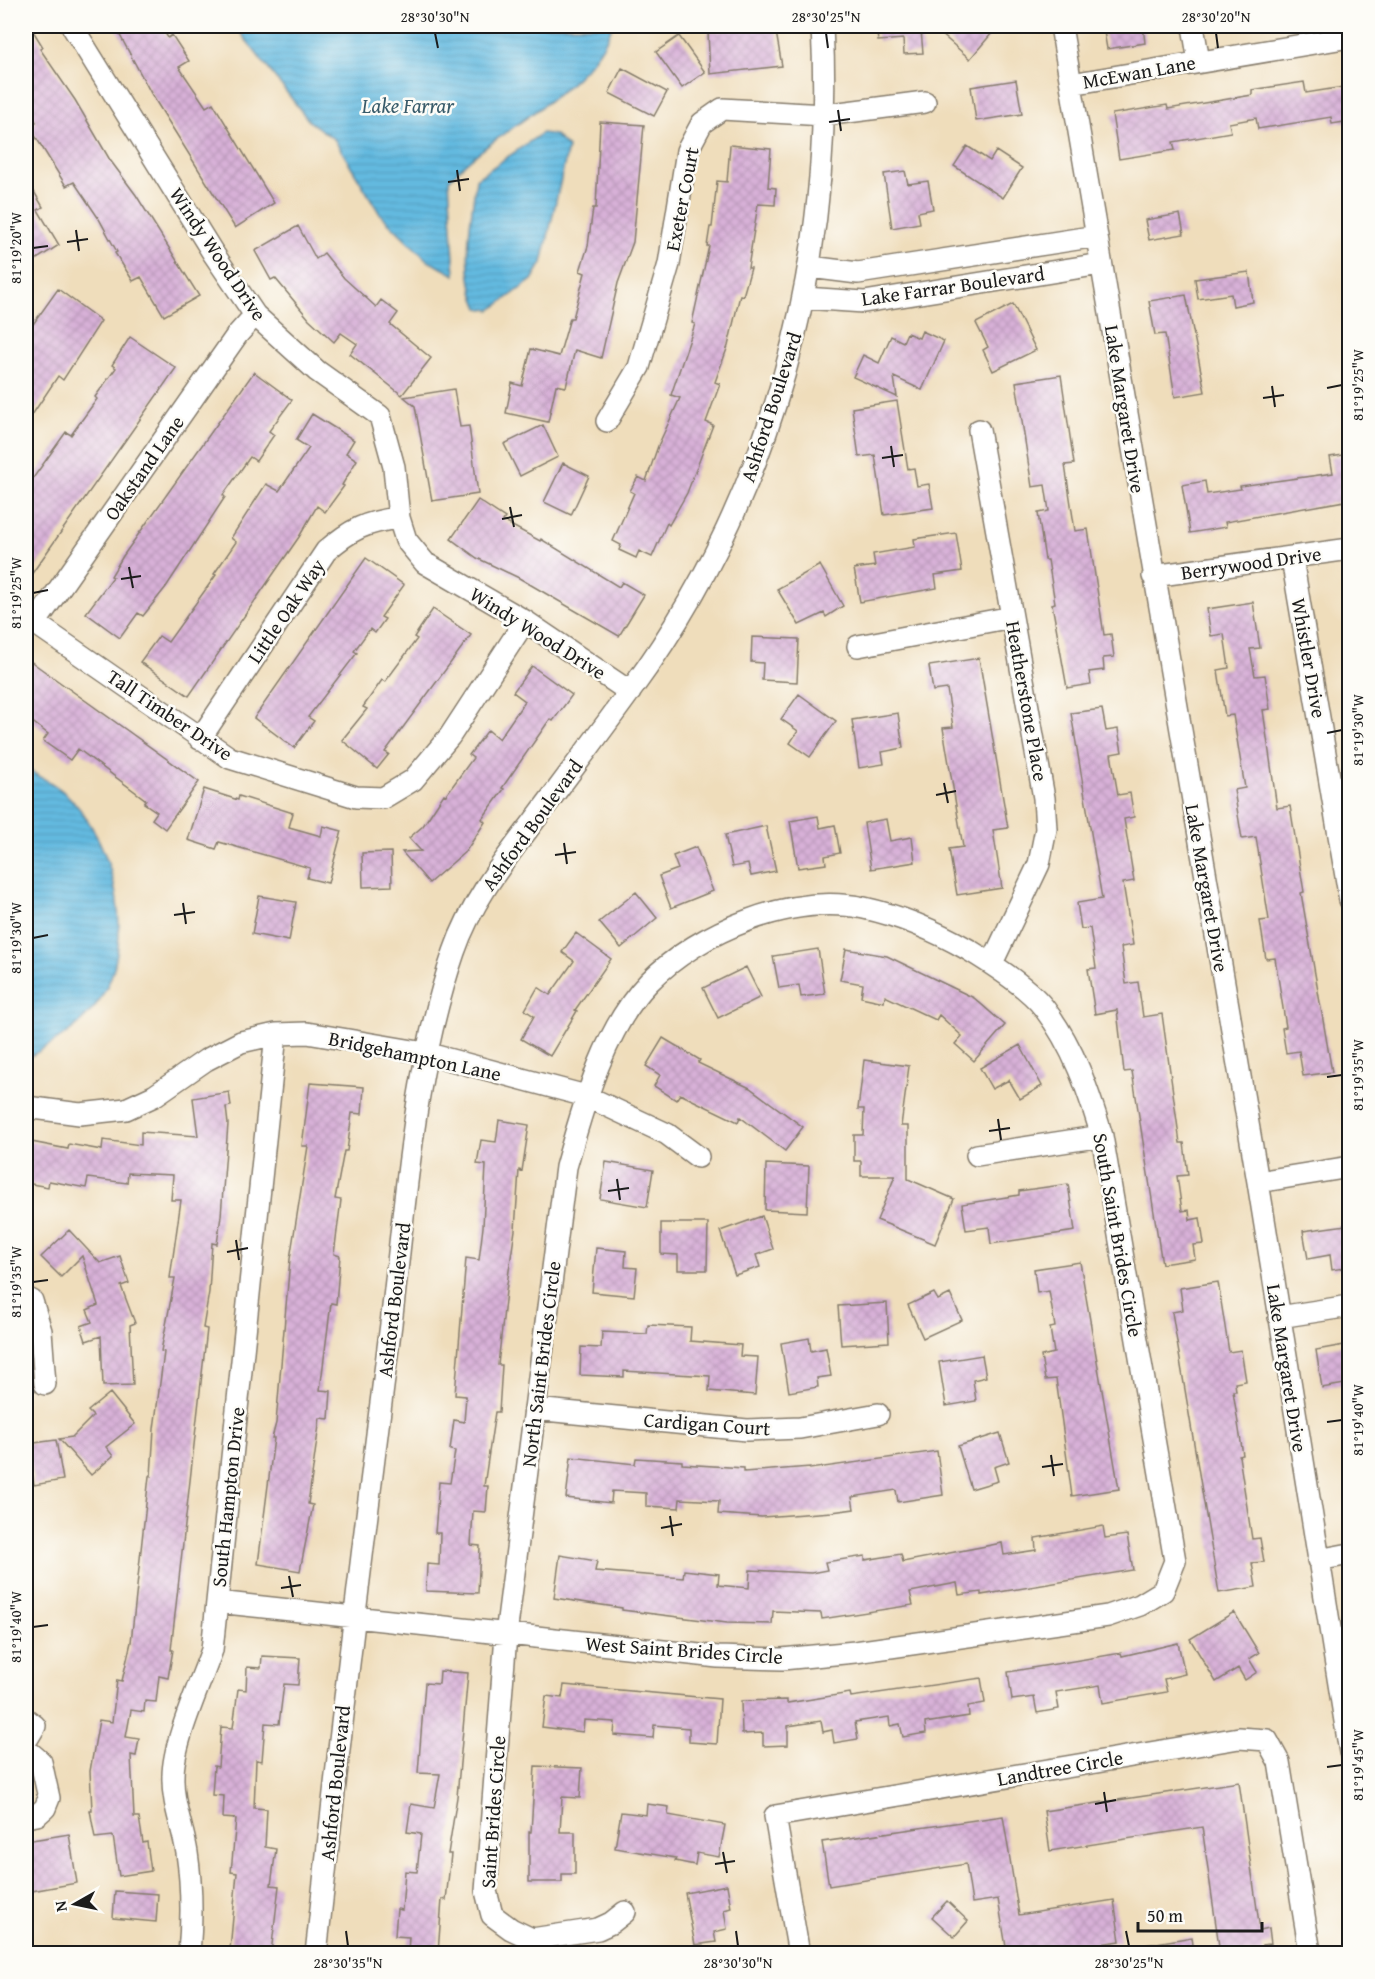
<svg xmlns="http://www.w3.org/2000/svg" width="1375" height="1979" viewBox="0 0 1375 1979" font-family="'Gentium Book Plus',serif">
  <defs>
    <pattern id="water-rules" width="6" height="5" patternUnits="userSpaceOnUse" patternTransform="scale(1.5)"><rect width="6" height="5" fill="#63bae0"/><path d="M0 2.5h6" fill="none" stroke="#559fc0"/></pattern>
    <pattern id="building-cross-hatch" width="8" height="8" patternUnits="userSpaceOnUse" patternTransform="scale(1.5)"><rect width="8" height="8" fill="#d8b1d8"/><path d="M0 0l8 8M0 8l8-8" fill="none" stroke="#b998b9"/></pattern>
  </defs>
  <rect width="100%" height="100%" fill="#fdfcf7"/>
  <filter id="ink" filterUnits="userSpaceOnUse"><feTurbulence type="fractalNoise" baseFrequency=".0167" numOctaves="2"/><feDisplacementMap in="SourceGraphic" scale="12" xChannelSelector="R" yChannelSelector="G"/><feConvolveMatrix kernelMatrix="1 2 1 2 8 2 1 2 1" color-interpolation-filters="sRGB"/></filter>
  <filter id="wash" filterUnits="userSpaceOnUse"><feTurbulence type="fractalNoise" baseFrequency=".008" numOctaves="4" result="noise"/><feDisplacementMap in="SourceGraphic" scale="24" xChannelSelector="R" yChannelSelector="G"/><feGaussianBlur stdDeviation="1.35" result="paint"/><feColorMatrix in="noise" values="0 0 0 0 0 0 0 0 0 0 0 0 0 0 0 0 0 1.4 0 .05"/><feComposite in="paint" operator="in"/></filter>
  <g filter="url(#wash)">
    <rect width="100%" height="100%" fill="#efddbb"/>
    <path fill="url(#water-rules)" stroke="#406b7e" stroke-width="1.5" d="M235 26H612C591 91 493 130 449 180L455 275 428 261 380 214 335 140 309 121Z
      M542 133 555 135 568 148 542 263 532 280 491 310 479 308C460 268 471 221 476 179Z
      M26 769C41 777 59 786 71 799 116 846 137 944 100 999 82 1027 53 1043 26 1059Z"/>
    <g id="blocks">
      <path fill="url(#building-cross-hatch)" d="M26 26H30L43 47 40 49 75 100 110 160 136 195 199 296 164 316 141 277 133 281 115 253 117 252 99 219 74 182 66 186 29 126 36 122 26 105Z
        M115 26H161L168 38 172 35 189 61 179 67 206 107 213 103 274 203 235 228 152 95Z
        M775 26 782 66 710 74 708 32Z
        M876 26H910L911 31 921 30 923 53 904 54 903 39 878 41Z
        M947 26H998L970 59 940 33Z
        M1103 26H1143L1145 43 1107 49Z
        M679 36 705 72 682 88 656 52Z
        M622 68 667 92 654 116 609 93Z
        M1016 80 1022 114 976 121 971 87Z
        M1304 82 1306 93 1350 86V121L1332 124 1331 117 1258 129 1256 118 1229 123 1231 132 1173 142 1175 150 1119 159 1112 114 1167 105 1168 109 1252 95V90Z
        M600 122 644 125 633 242 618 283 601 358 575 350 566 387 556 385 548 422 506 413 512 383 522 386 531 349 559 356 570 318H573L585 273 580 271 588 246 593 208H596Z
        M730 145 771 149 768 187 776 188 775 205 758 204 748 268H751L743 296 740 295 728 346 715 382 720 384 706 422 713 425 687 493 669 525 667 523 652 557 639 551 636 558 619 550 621 545 613 541 634 493 630 491 638 477 646 481 658 446 680 398 671 395 695 324 692 323 709 246H707L710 227H712L717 181 727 182Z
        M967 146 990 161 996 151 1022 168 1003 198 954 166Z
        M905 171 908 184 928 181 933 209 918 212 920 223 892 228 884 174Z
        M26 178 43 207 38 210 59 245 26 266Z
        M1180 214 1184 234 1149 240 1145 220Z
        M298 226 316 259 324 253 344 278 376 307 381 300 398 313 390 324 431 358 402 395 350 354 357 344 341 333 334 342 309 319 275 278 271 280 255 251Z
        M1249 272 1253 302 1233 306 1231 294 1198 299 1195 279Z
        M58 289 101 321 63 380 58 376 26 424V334Z
        M1186 295 1205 392 1175 397 1165 334 1155 335 1149 301Z
        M1013 304 1036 350 993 371 983 350 988 347 976 323Z
        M922 331 944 341 922 390 894 377 897 397 853 377 863 355 879 363 891 336 903 342 907 333 919 338Z
        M130 337 176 368 26 582V488L66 432 71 435 97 399 95 397 116 368 112 365Z
        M254 372 292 400 269 431 274 435 256 461 250 457 223 495 225 497 166 587 143 616 138 613 120 638 86 613 113 577 111 576 123 556Z
        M1061 375 1074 464 1065 465 1075 531 1088 529 1104 635 1111 634 1114 657 1103 658 1104 670 1089 672 1091 684 1067 688 1052 604 1055 603 1048 560H1045L1038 513 1049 511 1045 485 1032 487 1016 382Z
        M454 389 460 427 469 426 478 494 432 501 415 406 404 397Z
        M897 401 908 469 914 468 917 486 929 484 933 508 884 515 875 455 859 457 852 408Z
        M312 414 354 440 346 453 357 460 342 485 344 486 325 512 317 506 299 537 189 696 140 662 159 636 168 642 216 575 214 574 236 542 231 538 266 484 279 491 309 448 296 440Z
        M543 425 558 457 520 476 504 444Z
        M1350 454V500L1225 522 1226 527 1190 533 1182 485 1205 481 1207 494 1241 489 1240 486 1333 473 1330 457Z
        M563 463 589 476 571 515 544 502Z
        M478 500 505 518 503 521 540 541 541 539 619 587 622 582 644 595 619 636 519 578 477 558 451 539Z
        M956 533 962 571 935 575 937 588 860 602 854 569 875 566 873 554 915 547 914 539Z
        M366 558 404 585 381 617 385 619 375 633 370 629 354 651 357 653 308 717 314 721 294 748 254 718Z
        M820 565 843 606 826 617 824 613 799 625 777 589Z
        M1253 602 1260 648 1250 649 1255 676 1265 675 1270 709 1263 710 1277 808 1290 806 1304 892 1301 893 1332 1072 1303 1076 1299 1051 1286 1053 1282 1028 1286 1027 1275 958 1266 959 1260 921 1269 920 1256 837 1242 839 1234 790 1245 788 1233 715 1225 716 1218 670 1229 668 1224 634 1211 636 1207 609Z
        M433 609 471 635 385 752 389 754 377 769 342 740 367 709 363 707 382 680 385 682 417 639 414 637Z
        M752 637 799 639 797 682 762 680 763 663 751 662Z
        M26 658 199 782 165 829 152 819 157 812 144 803 146 800 78 749 70 760 43 741 48 734 26 717Z
        M979 658 1008 828 993 830 1002 888 957 895 949 849 963 847 943 728 953 727 947 689 933 691 929 666Z
        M532 666 572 695 553 721 550 719 502 788 504 789 482 819 485 822 466 851 429 883 402 852 421 851 409 838 423 826 444 794 446 795 473 758 469 755 488 730 499 739 525 701 513 692Z
        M799 694 836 721 810 757 790 743 798 731 781 719Z
        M1102 709 1106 731 1118 729 1122 752 1111 754 1118 795 1130 793 1134 817 1124 819 1134 881 1123 883 1133 945 1121 947 1126 984 1138 982 1143 1017 1162 1014 1180 1143H1184L1188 1175 1177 1176 1182 1211 1189 1210 1190 1220 1200 1218 1204 1244 1193 1245 1195 1259 1162 1264 1132 1071 1124 1072 1117 1010 1095 1014 1088 969 1096 968 1090 928 1081 929 1077 903 1102 899 1071 713Z
        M898 713 903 748 882 752 884 764 859 768 852 720Z
        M204 789 238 800 239 796 293 813 289 827 321 836 323 826 342 831 328 883 307 878 310 868 219 842 216 849 188 840Z
        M818 816 820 828 835 825 840 853 825 856 826 864 798 868 790 821Z
        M886 819 890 841 912 837 915 862 871 869 864 823Z
        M766 826 776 871 751 876 748 864 732 867 725 835Z
        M696 847 713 891 671 908 659 876 678 869 673 856Z
        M391 852 392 886 363 887 362 853Z
        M636 892 657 918 621 948 599 922Z
        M259 896 296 902 289 941 252 934Z
        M576 933 611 959 575 1010 577 1011 550 1056 521 1039 534 1016 525 1010 538 987 550 995 574 961 562 952Z
        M818 949 825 994 801 997 799 985 779 988 773 956Z
        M846 949 887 956 974 998 1005 1025 974 1061 955 1044 962 1036 939 1015 936 1020 885 996 884 1002 861 997 863 984 840 980Z
        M746 967 761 997 718 1018 703 988Z
        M663 1038 700 1060 698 1063 750 1088 803 1127 785 1151 740 1117 738 1122 680 1094 676 1100 654 1086 660 1075 646 1066Z
        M1020 1045 1042 1086 1020 1099 1009 1080 992 1089 980 1068Z
        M864 1060 909 1066 901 1126H908V1179L954 1199 935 1244 877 1220 895 1176H861V1161H854V1135H863L864 1109H858Z
        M310 1083 364 1087 362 1114 352 1113 347 1151H344L335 1199 341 1200 334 1254 340 1256 336 1304 331 1303 320 1390 331 1391 329 1419 320 1418 308 1504 313 1505 300 1571 258 1564 274 1438H272L276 1423 290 1259 308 1146H302Z
        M229 1092 231 1106 226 1107 228 1124 221 1216 217 1244 212 1243 209 1292 203 1328 207 1329 171 1650H173L168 1678 159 1676 156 1702 145 1701 144 1712 131 1710 126 1737 139 1739 136 1756 131 1755 134 1817H139L143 1843 147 1842 151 1871 119 1876 113 1836 95 1838 90 1810H92L90 1771 99 1720 112 1722 117 1680 122 1681 131 1642 149 1476H151L154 1429 164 1352 161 1351 175 1278H170L181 1200H171L173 1175 128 1173 127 1183 88 1178 86 1188 49 1181 48 1187 26 1183V1141L68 1149 69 1144 102 1150 103 1140 141 1145V1132L198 1136 193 1098Z
        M499 1120 529 1125 522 1171 519 1170 515 1230 506 1291 498 1365H502L499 1412H495L484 1486H488L486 1512 473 1511 471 1545 480 1546 478 1593 426 1591 427 1564 439 1565 440 1533H435L439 1482 450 1483 455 1451 450 1450 454 1420 464 1422 466 1396 455 1395 466 1258 479 1260 483 1227 486 1165 477 1164 481 1140 496 1142Z
        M606 1162 653 1170 647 1207 600 1199Z
        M766 1164 809 1166 807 1212 765 1210Z
        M1068 1184 1075 1231 991 1244 989 1227 966 1230 962 1204 1019 1195V1191Z
        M762 1216 773 1249 756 1255 760 1267 735 1275 720 1231Z
        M661 1223H708L707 1270H678V1255L661 1254Z
        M1346 1225 1350 1267 1332 1270 1330 1255 1308 1259 1303 1231Z
        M69 1230 100 1263 120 1256 129 1283 121 1286 135 1323 130 1325 133 1385 103 1386 101 1336 86 1341 81 1326 92 1322 87 1310 98 1305 82 1256 61 1277 41 1257Z
        M596 1248 626 1251 625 1267 637 1268 634 1296 592 1292Z
        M1080 1262 1119 1489 1072 1496 1056 1379 1045 1380 1041 1356 1054 1353 1050 1328 1055 1327 1049 1291 1037 1293 1034 1269Z
        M1218 1282 1229 1352 1241 1350 1246 1381 1235 1383 1236 1391H1233L1243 1455 1239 1456 1252 1539 1260 1538 1264 1562 1252 1563 1256 1587 1219 1593 1172 1312 1183 1310 1180 1288Z
        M934 1293 938 1300 950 1294 962 1320 923 1338 908 1305Z
        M887 1303 889 1342 841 1345 838 1306Z
        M648 1325 691 1327 690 1341 741 1345 740 1356 758 1357 755 1395 709 1391 710 1376 624 1371V1377L580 1375 581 1347 601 1348 602 1332 647 1334Z
        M809 1338 811 1351 826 1348 831 1376 817 1378 818 1387 789 1392 781 1343Z
        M1350 1344V1383L1322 1388 1316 1350Z
        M982 1355 986 1377 973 1380 976 1401 946 1406 939 1362Z
        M110 1393 135 1424 106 1447 113 1456 91 1475 59 1439 72 1437 93 1416 88 1411Z
        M1000 1433 1009 1462 994 1467 998 1481 971 1489 958 1446Z
        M56 1440 63 1480 34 1485 27 1444Z
        M937 1451 943 1495 898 1502 896 1490 852 1497 854 1509 832 1512 762 1517 718 1514 719 1501 680 1499 679 1508 646 1506V1493L612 1491 611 1503 566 1498 571 1457 635 1464 636 1458 682 1461V1464L744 1468V1472L810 1467V1469Z
        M1103 1526 1105 1538 1127 1535 1133 1570 981 1595V1592L959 1595 957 1583 910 1592 913 1605 822 1619 821 1613 773 1611 772 1624 727 1623 622 1610V1608L554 1598 560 1555 597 1561 595 1571 683 1578 684 1570 719 1574 718 1585 749 1588 750 1570 811 1573 827 1570 825 1562 865 1556V1560L901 1554 903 1562 1002 1543 1004 1555 1036 1550 1035 1538Z
        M1234 1612 1259 1653 1249 1659 1257 1672 1245 1680 1238 1668 1216 1682 1190 1639Z
        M1178 1643 1185 1674 1164 1679 1167 1692 1103 1703 1100 1685 1056 1692 1059 1709 1037 1713 1034 1697 1012 1700 1008 1672 1121 1653 1122 1656Z
        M262 1656 300 1658 298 1685 284 1684 279 1724 265 1723 262 1761 256 1760 254 1808 267 1809 265 1847 276 1849 271 1885 279 1886 271 1953 230 1950 237 1873 231 1872 236 1819 223 1818 224 1796 212 1795 214 1766 218 1767 221 1727 233 1728 238 1689 246 1690 247 1667 261 1668Z
        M440 1671 468 1673 457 1797 448 1854H451L446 1900 442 1899 438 1953H408L409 1937 395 1936 397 1909 402 1910 405 1871 417 1872 421 1834 407 1832 411 1804 434 1808 440 1774 418 1773 425 1683 439 1684Z
        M981 1678 985 1703 968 1706 969 1716 925 1723 926 1733 903 1737 900 1724 890 1726 889 1717 855 1722 858 1739 834 1743 832 1730 823 1732 821 1721 788 1726V1745L763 1746V1733L742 1734 741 1701 787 1700V1703L850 1693 851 1697Z
        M564 1685 720 1699 717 1744 689 1742V1728L654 1725 653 1738 614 1735 615 1722 584 1720 583 1732 542 1727 546 1696 562 1698Z
        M535 1766 582 1768 580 1798 562 1797 560 1832H575V1874H562V1882H529V1832H531Z
        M1239 1782 1260 1930 1269 1928 1271 1944 1262 1945 1263 1953H1220L1202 1827 1050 1851 1044 1811Z
        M647 1804 669 1807 668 1815 725 1825 719 1857 697 1853 695 1865 675 1861 676 1858 615 1848 621 1812 646 1815Z
        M1003 1816 1019 1915 1114 1900 1120 1941 1042 1953H1025V1950L1007 1953 998 1899 972 1903 966 1864 829 1886 822 1842Z
        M69 1834 77 1883 26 1892V1841Z
        M727 1885 731 1908 724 1910 727 1929 714 1932 716 1942 695 1945 685 1893Z
        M115 1891 158 1894 156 1922 113 1918Z
        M947 1901 968 1921 954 1937 932 1917Z
        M1192 1937 1194 1953H1139V1946Z"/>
    </g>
  </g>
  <g filter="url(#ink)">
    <use href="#blocks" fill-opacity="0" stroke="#867c6c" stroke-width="1.5"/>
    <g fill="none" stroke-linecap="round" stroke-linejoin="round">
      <defs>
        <path id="minor" d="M72 26 213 253 255 315 317 371 380 416 394 467 399 518 406 540 425 563 525 621 630 692
          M1061 26 1258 1182 1350 1752
          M1193 26 1199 62
          M1071 84 1350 37
          M810 267 858 273 1097 236
          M804 298 864 302 1101 264
          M607 421 639 367 669 264 687 151 702 123 722 109 824 115 925 102
          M979 430 1044 798 1046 829 1039 864 992 963
          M1292 559 1350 900
          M1153 576 1350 549
          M26 617 230 758 356 797 383 798 413 780 450 736 525 621
          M36 622 237 335 255 315
          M858 646 1012 617
          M200 739 326 551C351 529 366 522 399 518
          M26 1107 80 1114 126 1109 154 1096 206 1060 241 1042 276 1034 307 1033 425 1053 586 1096 667 1134 698 1157
          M977 1155 1102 1136
          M1258 1182 1350 1167
          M26 1298 32 1301 41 1331 45 1384
          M1279 1317 1350 1306
          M535 1409 747 1430 800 1428 878 1414
          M1318 1560 1350 1554
          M217 1602 718 1657 782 1659 855 1652 1108 1616 1140 1605 1163 1591 1175 1561 1102 1136C1088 1090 1074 1047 1044 1008 1028 987 992 964 969 950 936 931 901 916 864 908 792 893 699 931 649 982 604 1028 583 1107 566 1167L506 1635 486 1891 492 1915 511 1929 532 1939 598 1929 611 1923 625 1912
          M26 1719 35 1726 26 1741
          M26 1749 41 1762 49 1798 45 1808 37 1815 26 1817
          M189 1954C192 1920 192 1886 187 1853 183 1827 172 1803 173 1776 173 1742 200 1684 212 1650L276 1034
          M316 1954C339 1743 364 1534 391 1324 406 1200 413 1071 454 952 471 902 503 862 534 821 566 778 599 734 631 690 772 498 835 262 822 26
          M799 1954 775 1816 1239 1738 1267 1740 1279 1762 1309 1946 1312 1954"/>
      </defs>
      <use href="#minor" stroke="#867c6c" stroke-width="24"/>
      <use href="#minor" stroke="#fff" stroke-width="21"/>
    </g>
  </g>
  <path fill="none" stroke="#1c1c1c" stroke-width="2" d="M435 33 438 48M826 33 828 48M1216 33 1218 48M838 110 841 131M829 122 850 119M457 170 460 191M448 182 469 179M76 230 79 251M67 242 88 239M33 248 48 246M1272 386 1275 407M1327 388 1342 385M1263 398 1284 395M891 446 894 467M882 458 903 455M510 507 514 527M502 519 522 515M129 567 133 588M121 579 141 576M33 593 48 590M1327 733 1342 730M944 783 948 803M936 795 956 791M564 843 567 864M555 855 576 852M183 903 186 924M174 915 195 912M33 938 48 935M1327 1077 1342 1075M998 1119 1001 1140M989 1131 1010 1128M617 1179 620 1200M608 1191 629 1188M236 1240 239 1260M227 1252 248 1248M33 1282 48 1280M1327 1422 1342 1420M1051 1455 1054 1476M1042 1467 1063 1464M670 1516 673 1536M661 1528 682 1524M289 1576 293 1597M281 1588 301 1585M33 1627 48 1625M1327 1767 1342 1765M1104 1792 1107 1812M1095 1804 1116 1800M723 1852 727 1873M715 1864 735 1861M346 1931 348 1946M736 1931 738 1946M1126 1931 1129 1946"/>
  <g text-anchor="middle" stroke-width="5" stroke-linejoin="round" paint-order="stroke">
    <g font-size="20" fill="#1c1c1c" stroke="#fdfcf7">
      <text transform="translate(1139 72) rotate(-10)" y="7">McEwan Lane</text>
      <text transform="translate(682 199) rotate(-79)" y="7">Exeter Court</text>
      <text transform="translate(218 254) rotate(56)" y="7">Windy Wood Drive</text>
      <text transform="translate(953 286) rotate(-8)" y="7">Lake Farrar Boulevard</text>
      <text transform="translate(771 407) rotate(-72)" y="7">Ashford Boulevard</text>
      <text transform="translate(1125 409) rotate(81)" y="7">Lake Margaret Drive</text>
      <text transform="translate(144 468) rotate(-55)" y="7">Oakstand Lane</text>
      <text transform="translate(1251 563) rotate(-8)" y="7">Berrywood Drive</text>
      <text transform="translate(286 611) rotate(-56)" y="7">Little Oak Way</text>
      <text transform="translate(538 633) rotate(32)" y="7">Windy Wood Drive</text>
      <text transform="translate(1309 658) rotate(80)" y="7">Whistler Drive</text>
      <text transform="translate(1027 701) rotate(80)" y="7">Heatherstone Place</text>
      <text transform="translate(170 715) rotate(34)" y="7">Tall Timber Drive</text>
      <text transform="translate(532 825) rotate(-54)" y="7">Ashford Boulevard</text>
      <text transform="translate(1207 888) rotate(80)" y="7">Lake Margaret Drive</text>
      <text transform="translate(415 1056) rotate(12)" y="7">Bridgehampton Lane</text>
      <text transform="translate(1118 1235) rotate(80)" y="7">South Saint Brides Circle</text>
      <text transform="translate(394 1300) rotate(-83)" y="7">Ashford Boulevard</text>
      <text transform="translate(541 1364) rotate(-83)" y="7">North Saint Brides Circle</text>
      <text transform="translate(1287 1368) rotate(81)" y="7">Lake Margaret Drive</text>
      <text transform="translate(707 1424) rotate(4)" y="7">Cardigan Court</text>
      <text transform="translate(228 1497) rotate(-84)" y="7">South Hampton Drive</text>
      <text transform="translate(684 1650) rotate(4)" y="7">West Saint Brides Circle</text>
      <text transform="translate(1060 1768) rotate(-10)" y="7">Landtree Circle</text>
      <text transform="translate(335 1783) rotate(-84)" y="7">Ashford Boulevard</text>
      <text transform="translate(493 1812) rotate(-86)" y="7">Saint Brides Circle</text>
    </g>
    <g font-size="21" font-style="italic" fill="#385b6a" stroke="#fdfcf7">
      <text x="408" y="113">Lake Farrar</text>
    </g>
  </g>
  <rect width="1375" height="1979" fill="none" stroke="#fdfcf7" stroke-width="66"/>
  <g transform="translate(75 1904) rotate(261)" stroke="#fdfcf7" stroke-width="4.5" paint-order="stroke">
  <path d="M0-4.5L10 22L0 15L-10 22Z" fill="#1c1c1c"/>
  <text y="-9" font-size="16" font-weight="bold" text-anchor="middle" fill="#1c1c1c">N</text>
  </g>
  <path d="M1138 1922v9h124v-9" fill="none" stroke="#1c1c1c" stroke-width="3"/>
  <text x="1147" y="1922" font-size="18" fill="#1c1c1c" stroke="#fdfcf7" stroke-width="4.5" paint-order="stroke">50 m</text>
  <rect x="33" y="33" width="1309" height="1913" fill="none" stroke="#1c1c1c" stroke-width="2"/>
  <g font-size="15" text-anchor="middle" fill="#1c1c1c">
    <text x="435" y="22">28°30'30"N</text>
    <text x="826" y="22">28°30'25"N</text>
    <text x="1216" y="22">28°30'20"N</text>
    <text transform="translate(16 248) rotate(-90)" y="5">81°19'20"W</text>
    <text transform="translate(1358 385) rotate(-90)" y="5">81°19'25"W</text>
    <text transform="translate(16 593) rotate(-90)" y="5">81°19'25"W</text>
    <text transform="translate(1358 730) rotate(-90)" y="5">81°19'30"W</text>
    <text transform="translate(16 938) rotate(-90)" y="5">81°19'30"W</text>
    <text transform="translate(1358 1075) rotate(-90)" y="5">81°19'35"W</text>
    <text transform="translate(16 1282) rotate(-90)" y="5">81°19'35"W</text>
    <text transform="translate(1358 1420) rotate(-90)" y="5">81°19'40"W</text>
    <text transform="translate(16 1627) rotate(-90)" y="5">81°19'40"W</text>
    <text transform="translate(1358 1765) rotate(-90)" y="5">81°19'45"W</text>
    <text x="348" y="1968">28°30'35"N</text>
    <text x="738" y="1968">28°30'30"N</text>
    <text x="1129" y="1968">28°30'25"N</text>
  </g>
</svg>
